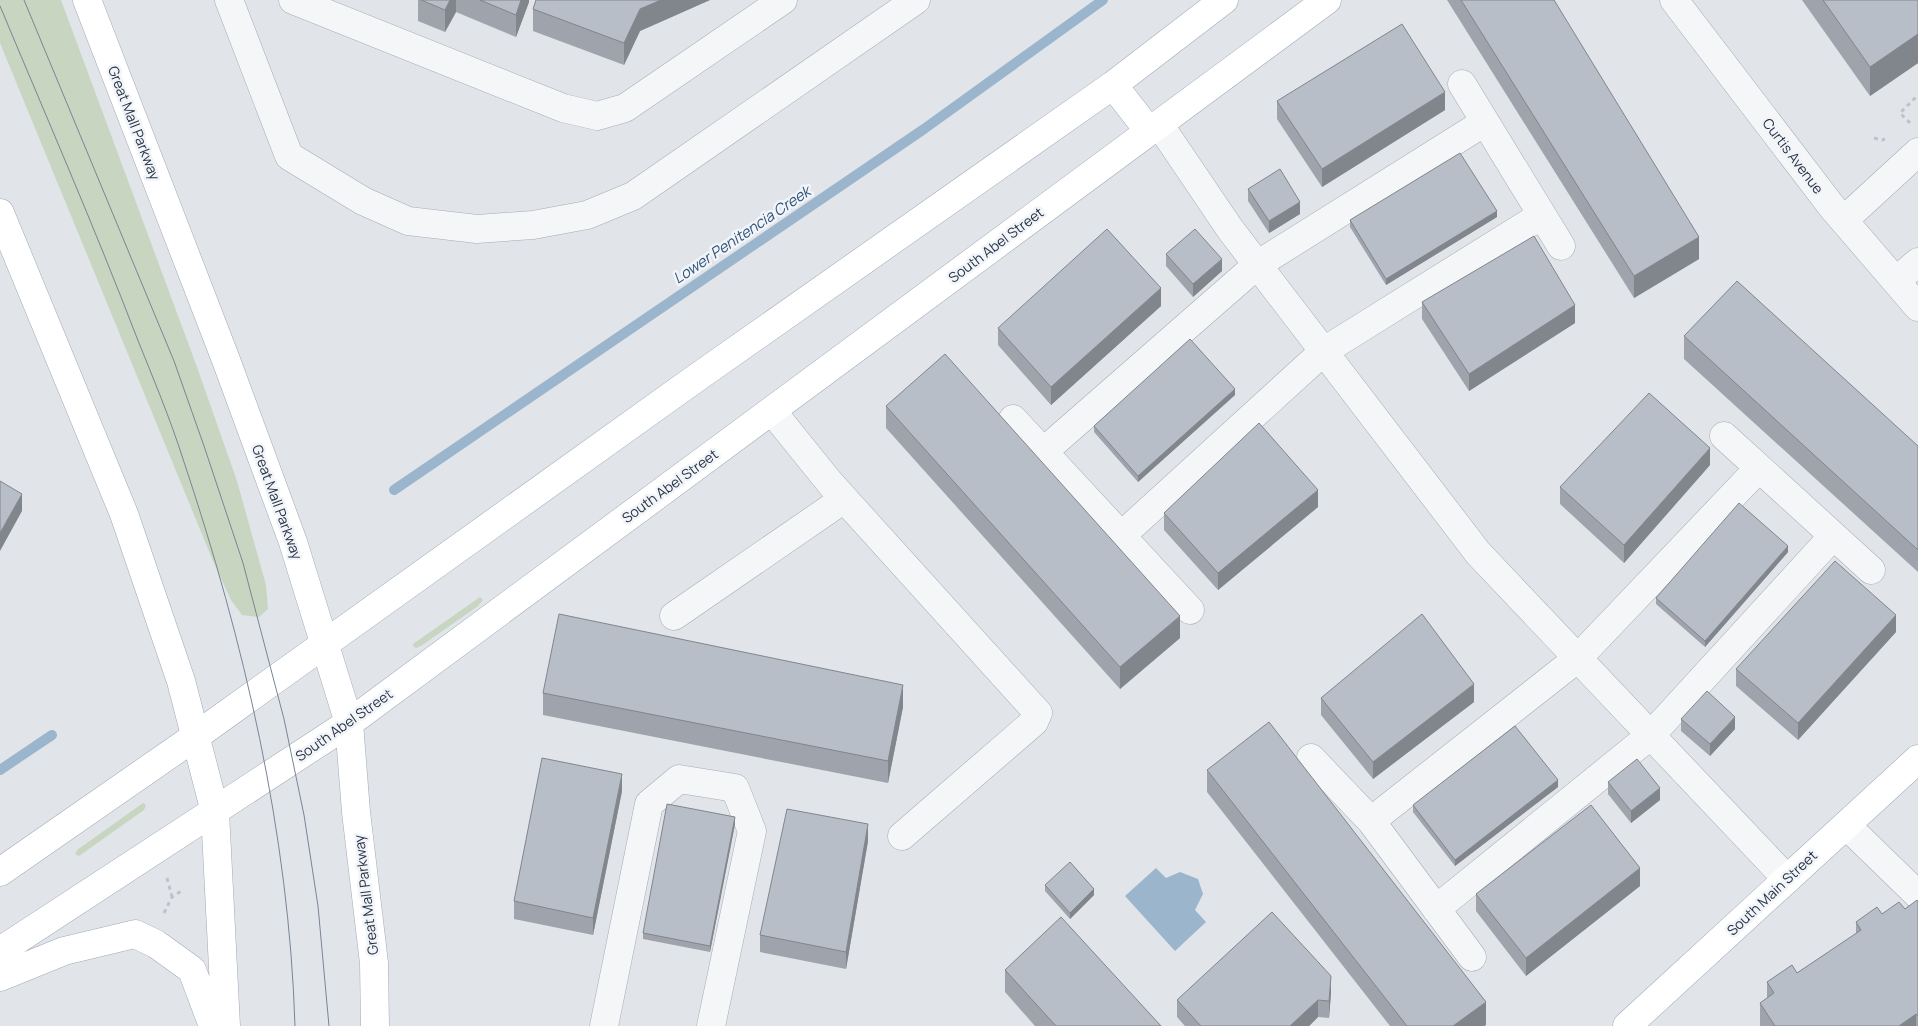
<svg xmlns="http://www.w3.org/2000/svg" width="1918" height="1026" viewBox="0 0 1918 1026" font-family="Manrope,sans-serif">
  <rect width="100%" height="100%" fill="#e1e5ea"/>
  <path fill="#c7d5c1" d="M0 0H61L197 367 237 481 266 585 268 609 259 617 242 615 231 600 213 561 0 43Z
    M480 597 483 600 478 606 421 646 416 648 413 646V644Z
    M143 803 146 805 144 810 79 856 75 854 77 850Z"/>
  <path fill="#9ab5cc" d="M1156 868 1166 878 1180 872 1198 879 1203 894 1195 910 1206 922 1175 951 1125 896Z"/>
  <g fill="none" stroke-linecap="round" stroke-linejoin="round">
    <path stroke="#9ab5cc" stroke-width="10" d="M394 490 924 129 1103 0
      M0 770 52 735"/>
    <defs>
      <path id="minor" d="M229 0 289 156 363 201 408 221 477 229 533 225 587 215 633 196 916 0
        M293 0 563 108 597 116 625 108 783 0
        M1674 0 1832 207 1918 307
        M1462 84 1561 246
        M1159 124 1230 229 1478 553 1787 879
        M1844 220 1918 152
        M1896 281 1918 262
        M772 411 830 483 1038 713 1034 722 902 836
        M1013 419 1190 610
        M1724 436 1871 570
        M1043 452 1257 265 1485 122
        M1121 536 1324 351 1542 215
        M674 616 844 499
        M1311 758 1371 821 1472 957
        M1371 821 1578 658 1759 468
        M1846 825 1918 895
        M1436 909 1651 735 1833 536
        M604 1026 649 804 679 779 735 788 752 831 711 1026"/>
      <path id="major" d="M87 0 226 360 293 542 349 723 356 812 374 963 375 1026
        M1113 85 1149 131
        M0 213 124 514 181 681 215 812 226 1026
        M0 872 196 736 692 381 1113 85 1224 0
        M0 951 349 723 1327 0
        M0 977 64 951 135 934 156 944 192 970 213 1026
        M1627 1026 1918 759"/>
    </defs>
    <use href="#minor" stroke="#a6acb5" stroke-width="29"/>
    <use href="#major" stroke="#9faab7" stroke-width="29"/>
    <path stroke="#bfc3c9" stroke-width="3" stroke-dasharray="4 4" stroke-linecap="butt" d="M1910 123 1900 113 1918 95
      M1874 138 1882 140 1885 139
      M167 878 172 897
      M164 913 172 897 183 890"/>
    <use href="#minor" stroke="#f4f6f8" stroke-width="28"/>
    <use href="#major" stroke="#fff" stroke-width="28"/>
    <path stroke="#798595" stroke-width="1" d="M24 0 174 361 204 446 243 563 284 719 304 815 318 906 329 1026
      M0 6C46 116 94 226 137 338 153 378 170 418 183 459 244 641 289 833 295 1026"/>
  </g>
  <path fill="#9ea3ac" d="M418 0H529V2L516 37 456 12 445 32 418 21Z
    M536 0H710L640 31 624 65 533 31V9Z
    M1447 0H1554L1699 259 1634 298Z
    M1802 0H1918V63L1870 96Z
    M1277 101 1445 110 1322 187 1277 119Z
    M1248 189 1300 214 1269 233 1248 201Z
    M1497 217 1386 285 1350 227V220Z
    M1166 254 1222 271 1193 297 1166 266Z
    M1422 302 1575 323 1469 391 1422 319Z
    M1161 306 1051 405 998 345V328Z
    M1684 336 1918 446V572L1684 359Z
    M1235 395 1138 482 1094 432V426Z
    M886 406 1180 638 1120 689 886 428Z
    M1710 465 1624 563 1560 504V487Z
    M1318 507 1218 590 1164 530V513Z
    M1788 552 1705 647 1656 604V598Z
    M1896 632 1798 740 1736 686V669Z
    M543 693 903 707 888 783 543 715Z
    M1321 698 1474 702 1373 779 1321 715Z
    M1681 719 1735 729 1710 756 1681 731Z
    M1207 770 1486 1025 1484 1026H1390L1207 792Z
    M1608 782 1660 800 1631 823 1608 794Z
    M1558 787 1455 866 1413 812V805Z
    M622 791 593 935 514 919V901Z
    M735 824 710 952 643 939V933Z
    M868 841 846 969 760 952V935Z
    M1045 885 1094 895 1070 919 1045 891Z
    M1640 886 1526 976 1476 911V894Z
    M1918 902V1026H1760V1003L1767 998V982L1797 973 1856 934V922L1882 914 1905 909Z
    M1005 970 1161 1026H1035L1005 992Z
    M1331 993 1329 1018 1318 1017 1309 1026H1185L1177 1017V1000Z"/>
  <path fill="#81858c" d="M450 0H456V12L445 32V10Z
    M521 0H529V2L516 37V15Z
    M661 0H710L640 31 624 65V43L640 9Z
    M1918 34V63L1870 96V67Z
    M1445 92V110L1322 187V169Z
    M1300 202V214L1269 233V221Z
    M1497 211V217L1386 285V279Z
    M1699 237V259L1634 298V276Z
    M1222 259V271L1193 297V284Z
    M1161 288V306L1051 405V387Z
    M1575 305V323L1469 391V374Z
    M1235 389V395L1138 482V476Z
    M1710 448V465L1624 563V545Z
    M1318 490V507L1218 590V573Z
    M22 494V511L0 551V533Z
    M1788 546V552L1705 647V641Z
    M1896 615V632L1798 740V723Z
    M1180 616V638L1120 689V667Z
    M1474 684V702L1373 779V762Z
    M903 685V707L888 783V761Z
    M1735 717V729L1710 756V744Z
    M622 774V791L593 935V918Z
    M1558 780V787L1455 866V860Z
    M1660 788V800L1631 823V811Z
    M735 817V824L710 952V946Z
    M868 824V841L846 969V952Z
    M1640 868V886L1526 976V958Z
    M1094 889V895L1070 919V913Z
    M1331 976V993L1329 1018V1001Z
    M1318 1000V1017L1309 1026H1290Z
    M1486 1002V1025L1484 1026H1453Z
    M1916 1014V1026H1899Z"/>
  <path fill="#b8bec8" stroke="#81858c" d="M421 0H450L445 10Z
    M480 0H521L516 15Z
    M536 0H661L640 9 624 43 533 9Z
    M1461 0H1554L1699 237 1634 276Z
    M1823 0H1918V34L1870 67Z
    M1402 24 1445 92 1322 169 1277 101Z
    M1460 153 1497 211 1386 279 1350 220Z
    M1280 169 1300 202 1269 221 1248 189Z
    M1107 229 1161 288 1051 387 998 328Z
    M1195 229 1222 259 1193 284 1166 254Z
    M1534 236 1575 305 1469 374 1422 302Z
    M1737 281 1918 446V550L1684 336Z
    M1190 339 1235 389 1138 476 1094 426Z
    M945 354 1180 616 1120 667 886 406Z
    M1649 393 1710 448 1624 545 1560 487Z
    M1259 423 1318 490 1218 573 1164 513Z
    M0 481 22 494 0 533Z
    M1739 503 1788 546 1705 641 1656 598Z
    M1835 561 1896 615 1798 723 1736 669Z
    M559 614 903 685 888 761 543 693Z
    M1422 614 1474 684 1373 762 1321 698Z
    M1707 691 1735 717 1710 744 1681 719Z
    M1269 722 1486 1002 1453 1026H1407L1207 770Z
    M1515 726 1558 780 1455 860 1413 805Z
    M542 758 622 774 593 918 514 901Z
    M1637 759 1660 788 1631 811 1608 782Z
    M667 804 735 817 710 946 643 933Z
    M1591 805 1640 868 1526 958 1476 894Z
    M787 809 868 824 846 952 760 935Z
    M1070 862 1094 889 1070 913 1045 885Z
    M1917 900 1918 902V1016L1916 1014 1899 1026H1775L1760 1003 1774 993 1767 982 1792 965 1797 973 1861 930 1856 922 1877 907 1882 914 1899 902 1905 909Z
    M1272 912 1331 976 1329 1001 1318 1000 1290 1026H1201L1177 1000Z
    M1061 917 1161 1026H1056L1005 970Z"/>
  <g text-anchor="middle" stroke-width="5" stroke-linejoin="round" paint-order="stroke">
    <g font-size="14" fill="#283343" stroke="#f1f4f8">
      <text transform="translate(134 123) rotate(69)" y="5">Great Mall Parkway</text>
      <text transform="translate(1793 156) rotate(53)" y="5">Curtis Avenue</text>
      <text transform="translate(996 245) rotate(-37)" y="5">South Abel Street</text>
      <text transform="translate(670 486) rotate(-36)" y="5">South Abel Street</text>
      <text transform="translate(277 502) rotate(70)" y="5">Great Mall Parkway</text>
      <text transform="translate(344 725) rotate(-35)" y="5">South Abel Street</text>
      <text transform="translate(1772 893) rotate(-43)" y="5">South Main Street</text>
      <text transform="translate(366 895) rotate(-97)" y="5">Great Mall Parkway</text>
    </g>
    <g font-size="15" font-style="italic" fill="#305479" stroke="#f1f4f8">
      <text transform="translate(742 235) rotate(-34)" y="5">Lower Penitencia Creek</text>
    </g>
  </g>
</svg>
